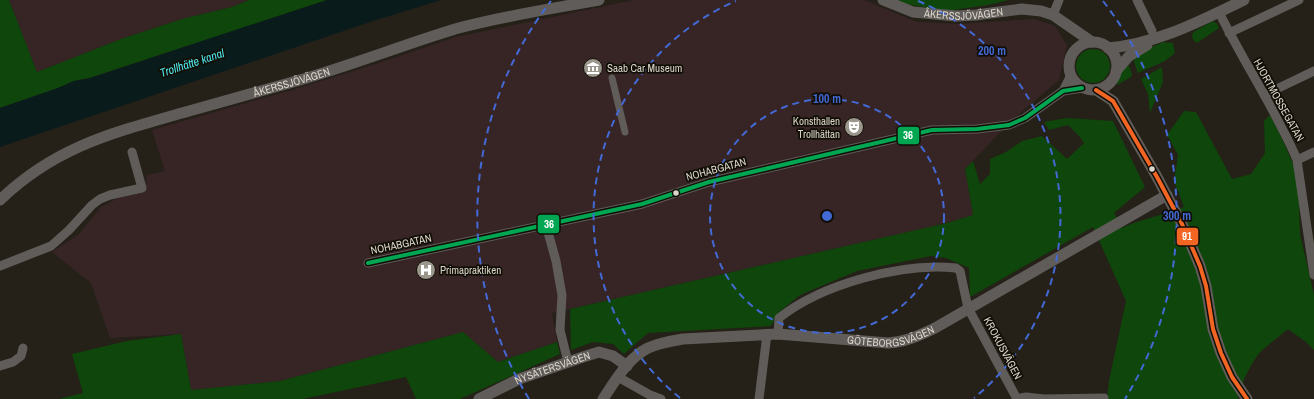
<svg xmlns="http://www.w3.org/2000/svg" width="1314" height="399" viewBox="0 0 1314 399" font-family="'Archivo Narrow',sans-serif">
  <rect width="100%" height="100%" fill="#252118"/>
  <path fill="#372526" d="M9 0H249L232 7 182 19 121 39 37 72Z
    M634 0H864L917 22 959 24 1034 19 1055 26 1067 45 1059 80 1013 119 965 169 973 215 947 223 552 313 557 342 498 362 463 332 280 381 191 390 181 334 110 338 91 283 52 252 79 234 101 207 118 198 145 192 147 175 165 171 152 130 292 90 379 63 456 37Z"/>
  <path fill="#0e460b" d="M0 0H9L37 72 121 39 182 19 232 7 249 0H327L90 78 74 81 58 88 0 108Z
    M897 0H1009L988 5 946 11 906 4Z
    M1213 21 1217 24 1219 28 1197 43 1193 40 1192 34 1195 31Z
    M1163 42 1173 43 1175 53 1165 61 1138 73 1132 56Z
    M1076 66a17 17 0 1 1 34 0a17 17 0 1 1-34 0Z
    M1127 61 1132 74 1131 77 1117 85C1118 76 1120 68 1127 61Z
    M1162 67 1163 82 1150 113 1148 94 1141 79Z
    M1184 111 1196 112 1232 179 1251 174 1265 153 1264 121 1270 115 1283 141 1298 175 1300 234 1314 295V350L1306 342 1288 329C1279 337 1264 347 1257 356 1249 368 1240 385 1238 399H1107L1109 381 1126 301 1093 227 970 297 969 268 946 258 931 256 857 271 800 295 778 313 771 326 648 333 624 354 613 344 593 342 571 350 570 309 947 223 973 215 965 169 973 161 980 184 990 174V159L1006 152 1022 141 1042 136 1067 159 1084 143 1079 136 1068 125 1049 130 1044 122 1067 118 1113 121 1145 187 1114 213 1122 228C1141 219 1164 215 1184 207L1174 181 1178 155 1167 135Z
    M463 332 498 362 557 342 560 354 460 399H416L406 377 303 399H59L83 393 72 354 127 341 181 334 191 390 280 381Z"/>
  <path fill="#091b1b" d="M327 0H441L370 22 0 147V108L58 88 74 81 90 78Z"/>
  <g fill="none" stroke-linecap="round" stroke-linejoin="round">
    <path stroke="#605c59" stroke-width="7" d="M612 78 625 132"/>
    <path stroke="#605c59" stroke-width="9" d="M1137 0 1152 31
      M1219 12C1236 47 1256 79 1274 113 1282 129 1291 144 1297 160L1314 275
      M1053 15 1059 0
      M1229 33 1299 0
      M1063 91 1071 75
      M1264 95 1314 71
      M1297 160 1314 152
      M546 225 556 261 562 295 560 330 568 362
      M368 263 642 204 709 182 932 130 977 129 1009 125 1025 118 1063 91 1082 88
      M0 266 51 246 69 230 92 205 100 199 110 195 142 188 132 152
      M778 334 779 318C822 284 903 262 956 268L960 271 968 308 1017 399 1026 397 1044 399 1104 398
      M0 366 13 362 21 356 23 348
      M618 377 650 395 661 399
      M759 399 767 334"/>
    <g stroke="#605c59" stroke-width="11">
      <path id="s1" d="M883 0 913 12 956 16 976 15 1022 9 1041 11 1053 15 1092 42"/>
      <circle cx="1093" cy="66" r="24"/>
      <path d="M1108 48C1157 44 1200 21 1244 0"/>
      <path d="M1116 71 1129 56 1147 45"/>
      <path d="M1096 90 1113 101 1157 177 1182 224 1200 266 1206 286 1213 329 1221 353 1232 377 1247 399"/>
      <path id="s2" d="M0 200C55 147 112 133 182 113 222 102 261 91 300 80 352 65 403 45 455 29 502 16 551 9 599 0"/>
      <path id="s3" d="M479 399 519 379 583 357 599 352 613 356 627 366"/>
      <path id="s4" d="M603 399C615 381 628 358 648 348 659 343 671 341 683 339L778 334 888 343C906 342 920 335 935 328L1167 195"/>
    </g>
    <defs>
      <path id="bus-1" d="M1096 90 1113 101 1157 177 1182 224 1200 266 1206 286 1213 329 1221 353 1232 377 1247 399"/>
      <path id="bus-2" d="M368 263 642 204 709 182 932 130 977 129 1009 125 1025 118 1063 91 1082 88"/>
    </defs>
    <use href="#bus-1" stroke="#110e06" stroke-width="7"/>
    <use href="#bus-2" stroke="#110e06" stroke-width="7"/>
    <use href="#bus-1" stroke="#f26522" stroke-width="4"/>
    <use href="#bus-2" stroke="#00a651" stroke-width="4"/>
  </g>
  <g fill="none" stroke="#4369d5" stroke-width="2" stroke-dasharray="7 5">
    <circle cx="827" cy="216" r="117"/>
    <path d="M680 398A234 234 0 0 1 736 1M918 1A234 234 0 0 1 974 398"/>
    <path d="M529 399A350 350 0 0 1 551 1M1103 1A350 350 0 0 1 1125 399"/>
  </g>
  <defs>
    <symbol id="museum-disc" viewBox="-11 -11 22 22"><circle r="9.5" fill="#9b978c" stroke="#110e06"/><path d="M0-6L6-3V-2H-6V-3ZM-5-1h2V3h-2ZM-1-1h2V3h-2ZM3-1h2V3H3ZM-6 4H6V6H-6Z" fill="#fff"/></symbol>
    <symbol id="theatre-disc" viewBox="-11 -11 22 22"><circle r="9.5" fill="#9b978c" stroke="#110e06"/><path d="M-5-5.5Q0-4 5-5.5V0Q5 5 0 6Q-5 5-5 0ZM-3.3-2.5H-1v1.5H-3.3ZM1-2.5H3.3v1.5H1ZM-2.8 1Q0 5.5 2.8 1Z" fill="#fff"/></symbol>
    <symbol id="hospital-disc" viewBox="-11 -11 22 22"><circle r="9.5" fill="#9b978c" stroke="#110e06"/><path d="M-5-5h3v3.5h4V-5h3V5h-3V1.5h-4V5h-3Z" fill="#fff"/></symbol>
  </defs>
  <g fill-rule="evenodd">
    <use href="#museum-disc" x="582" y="57" width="22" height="22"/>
    <use href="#theatre-disc" x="843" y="116" width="22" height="22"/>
    <use href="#hospital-disc" x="415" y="259" width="22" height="22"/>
  </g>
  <g fill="#dbd6cb" stroke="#110e06" stroke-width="1.5">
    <circle cx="1152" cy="169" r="3.5"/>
    <circle cx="676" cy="193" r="3.5"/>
  </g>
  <g text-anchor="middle" stroke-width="3.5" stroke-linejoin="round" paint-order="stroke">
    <g font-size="11" fill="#dbd6cb" stroke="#110e06">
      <text dy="4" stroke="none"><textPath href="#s1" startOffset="83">ÅKERSSJÖVÄGEN</textPath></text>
      <text dy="4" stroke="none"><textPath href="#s2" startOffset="318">ÅKERSSJÖVÄGEN</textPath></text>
      <text transform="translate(1279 100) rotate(61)" y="4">HJORTMOSSEGATAN</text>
      <text transform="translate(716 169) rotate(-15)" y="4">NOHABGATAN</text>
      <text transform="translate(401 244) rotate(-12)" y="4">NOHABGATAN</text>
      <text dy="4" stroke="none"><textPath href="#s4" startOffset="314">GÖTEBORGSVÄGEN</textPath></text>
      <text transform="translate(1003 348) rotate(62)" y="4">KROKUSVÄGEN</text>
      <text dy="4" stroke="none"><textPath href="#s3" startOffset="80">NYSÄTERSVÄGEN</textPath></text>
    </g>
    <g font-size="11" fill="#dbd6cb" stroke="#110e06" text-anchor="start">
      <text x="607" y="72">Saab Car Museum</text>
      <text x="840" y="125" text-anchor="end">Konsthallen<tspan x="840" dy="13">Trollhättan</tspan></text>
      <text x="440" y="274">Primapraktiken</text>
    </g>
    <g font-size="12" font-style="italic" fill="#4ee8ee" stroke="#110e06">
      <text transform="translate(192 63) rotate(-18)" y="4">Trollhätte kanal</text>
    </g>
  </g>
  <circle cx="827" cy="216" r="6" fill="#4369d5" stroke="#110e06" stroke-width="2"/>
  <g font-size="12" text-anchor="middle" font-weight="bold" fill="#4369d5" stroke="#110e06" stroke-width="3.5" stroke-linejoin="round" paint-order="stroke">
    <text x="992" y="55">200 m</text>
    <text x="827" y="103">100 m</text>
    <text x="1177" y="220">300 m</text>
  </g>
  <g stroke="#110e06" stroke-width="1.5">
    <rect x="897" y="126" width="23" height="19" rx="4" fill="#00a651"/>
    <rect x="537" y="214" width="23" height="20" rx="4" fill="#00a651"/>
    <rect x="1176" y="227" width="23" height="19" rx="4" fill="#f26522"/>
  </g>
  <g font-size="11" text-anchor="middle" font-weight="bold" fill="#fff">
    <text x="908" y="139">36</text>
    <text x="549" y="228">36</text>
    <text x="1187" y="240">91</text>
  </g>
</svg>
